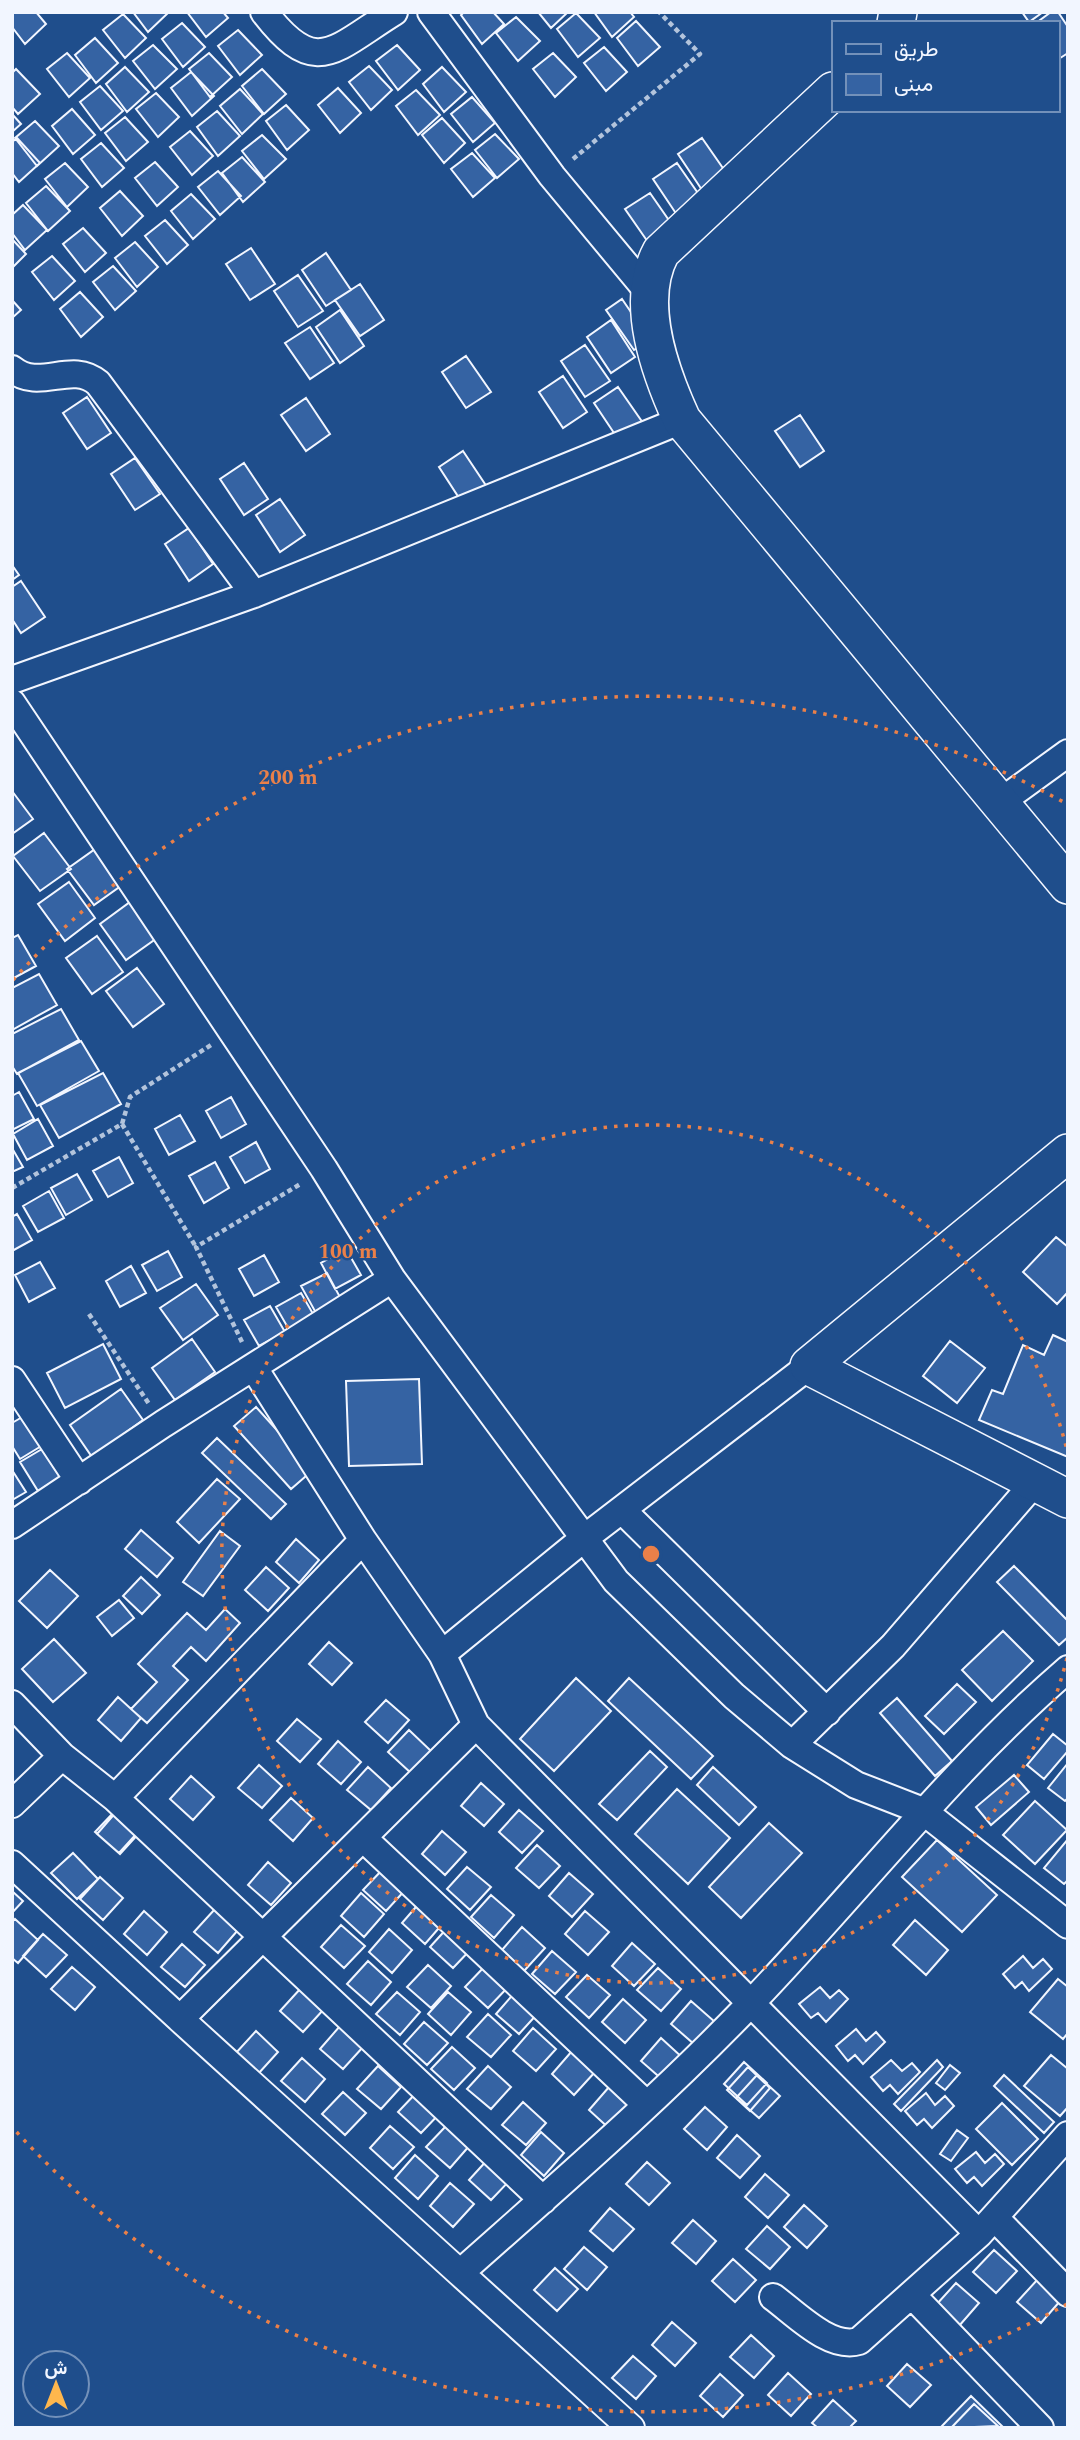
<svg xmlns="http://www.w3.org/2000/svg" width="1080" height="2440" viewBox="0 0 1080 2440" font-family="Spectral,Vazirmatn,serif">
  <rect width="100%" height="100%" fill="#1f4e8c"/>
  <path fill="#3563a3" stroke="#f2f6ff" stroke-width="2" d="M12 12H36L46 24 25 44 12 27Z
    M133 12H169L148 32Z
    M187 12H223L228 18 206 37Z
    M464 12H493L504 24 482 44 461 15Z
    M538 12H568L551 28Z
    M594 12H630L634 17 612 37Z
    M1022 12H1043L1029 22Z
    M1051 12H1058L1068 27V53L1057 60V23H1036Z
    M576 13 600 38 578 57 557 29Z
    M123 14 146 38 125 58 103 30Z
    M516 17 540 41 518 61 496 33Z
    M636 21 660 47 638 66 617 38Z
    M182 23 205 47 183 67 162 39Z
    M238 30 262 55 240 75 218 46Z
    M95 38 118 63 96 83 75 55Z
    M153 45 177 69 155 89 133 61Z
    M397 45 420 70 398 90 376 61Z
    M604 47 627 72 606 91 584 63Z
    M67 53 90 78 69 97 47 69Z
    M209 53 232 77 210 97 189 69Z
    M553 53 576 77 555 97 533 69Z
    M369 66 392 90 371 110 349 82Z
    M125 67 149 92 127 112 106 84Z
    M442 67 466 92 444 112 423 84Z
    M16 69 40 94 18 114 12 107V73Z
    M262 69 286 94 264 114 242 86Z
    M191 72 214 96 192 116 171 88Z
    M100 86 123 111 101 130 80 102Z
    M338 88 361 113 340 133 318 105Z
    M240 89 263 114 242 134 220 106Z
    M416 90 440 115 418 135 396 106Z
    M156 93 179 117 158 137 136 109Z
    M472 97 495 123 473 142 451 114Z
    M286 105 309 130 287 150 266 121Z
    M72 109 95 135 73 154 52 126Z
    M217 111 240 136 218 156 197 127Z
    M12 114 21 124 12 132Z
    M125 117 148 142 126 161 105 133Z
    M442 118 465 143 444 163 422 135Z
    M35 121 59 146 37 166 15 138Z
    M190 131 213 156 192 175 170 147Z
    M495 134 519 159 497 178 475 150Z
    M262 135 286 159 264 179 242 151Z
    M17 138 40 163 19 182 12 173V142Z
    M702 138 727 174 702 190 678 154Z
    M101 143 124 168 102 187 81 159Z
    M472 153 495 178 473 197 451 169Z
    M242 157 265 182 243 202 222 173Z
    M155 162 178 187 157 206 135 178Z
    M65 163 88 187 67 207 45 179Z
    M677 163 702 199 677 215 653 179Z
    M218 171 241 196 220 215 198 187Z
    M46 186 70 211 48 231 26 203Z
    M120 191 143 216 122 236 100 208Z
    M650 193 675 229 650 245 625 209Z
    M191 194 215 219 193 239 171 211Z
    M23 205 47 230 25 250 12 233V215Z
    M165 220 188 245 167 264 145 236Z
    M83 228 106 253 85 272 63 244Z
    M12 239 26 254 12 268Z
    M135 242 158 267 137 287 115 258Z
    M251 248 275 284 250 300 226 264Z
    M326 253 351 290 326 306 302 270Z
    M52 256 75 281 54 300 32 272Z
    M113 266 136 291 115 310 93 282Z
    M298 275 323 311 298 327 274 291Z
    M360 284 384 320 360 336 335 300Z
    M80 292 103 317 81 337 60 309Z
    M622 299 650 340 634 350 606 310Z
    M12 300 21 310 12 318Z
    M340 310 364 346 340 363 316 327Z
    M611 320 635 357 611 373 587 337Z
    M310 327 334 363 310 379 285 343Z
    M585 345 610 381 585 397 561 361Z
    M466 356 491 392 466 408 442 372Z
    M563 376 587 412 563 428 539 392Z
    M618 387 643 423 618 439 594 403Z
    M87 397 111 433 87 449 63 413Z
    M306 398 330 434 306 451 281 415Z
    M800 415 824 451 800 467 775 431Z
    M463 451 487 487 463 504 439 467Z
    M135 458 160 494 135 510 111 474Z
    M244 463 268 499 244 515 220 479Z
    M280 499 305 535 280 552 256 515Z
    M189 528 213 564 189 581 165 544Z
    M12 565 19 575 12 580Z
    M21 581 45 617 21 633 12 619V587Z
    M12 791 33 819 12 834Z
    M44 833 71 869 40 891 13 856Z
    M98 847 125 883 94 905 67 869Z
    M69 882 95 918 65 941 38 904Z
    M130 902 157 938 126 960 100 924Z
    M18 935 36 966 12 979V938Z
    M97 936 123 972 92 994 66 958Z
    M137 968 164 1004 133 1027 106 991Z
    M39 974 57 1005 12 1030V988Z
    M61 1009 79 1040 17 1074 12 1066V1034Z
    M81 1041 99 1071 37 1106 18 1073Z
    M103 1073 121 1104 59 1138 40 1105Z
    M19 1092 34 1119 12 1130V1096Z
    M231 1097 246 1124 221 1138 206 1111Z
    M180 1115 195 1141 169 1155 155 1129Z
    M38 1119 53 1146 27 1160 13 1134Z
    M256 1142 270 1169 245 1183 230 1157Z
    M12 1148 23 1167 12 1172Z
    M119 1157 133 1183 108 1197 93 1171Z
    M215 1162 229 1188 204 1203 189 1176Z
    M77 1174 92 1200 66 1215 51 1188Z
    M49 1191 64 1218 38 1232 23 1206Z
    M17 1214 32 1240 12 1251V1217Z
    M1056 1237 1068 1247V1292L1057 1304 1023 1272Z
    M346 1249 361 1275 335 1289 321 1263Z
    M168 1251 182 1277 157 1291 142 1265Z
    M264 1255 279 1282 254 1296 239 1269Z
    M40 1262 55 1288 29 1302 15 1275Z
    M131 1266 146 1293 120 1307 106 1281Z
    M327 1273 341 1299 316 1313 301 1286Z
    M196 1284 218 1315 183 1340 160 1308Z
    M301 1293 316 1319 291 1333 276 1307Z
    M270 1306 285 1332 259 1346 244 1320Z
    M1053 1335 1068 1342V1457L979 1420 992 1390 1003 1394 1023 1345 1044 1355Z
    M192 1339 215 1372 175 1400 152 1368Z
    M950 1341 985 1368 957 1403 923 1376Z
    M103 1344 121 1379 65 1408 47 1373Z
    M419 1379 422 1464 349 1466 346 1381Z
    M121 1389 143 1420 92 1457 70 1425Z
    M256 1407 313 1470 291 1489 234 1426Z
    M24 1416 43 1445 20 1459 12 1446V1423Z
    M217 1438 286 1504 271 1519 202 1453Z
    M42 1449 60 1477 38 1491 20 1462Z
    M12 1470 26 1492 12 1500Z
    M217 1479 240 1499 199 1543 177 1522Z
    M141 1530 173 1558 157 1577 125 1549Z
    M220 1531 240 1546 203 1596 183 1582Z
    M296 1539 319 1560 299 1583 276 1562Z
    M1014 1566 1068 1621V1637L1059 1645 997 1582Z
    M266 1567 289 1588 268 1611 245 1590Z
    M50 1570 78 1596 47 1628 19 1601Z
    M141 1577 160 1595 142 1614 123 1596Z
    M119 1600 134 1618 112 1636 97 1617Z
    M225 1609 240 1623 206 1661 191 1647 173 1666 188 1680 147 1723 131 1709 157 1682 138 1664 187 1613 206 1630Z
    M1003 1631 1033 1661 992 1701 962 1670Z
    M54 1639 86 1673 53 1702 22 1669Z
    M329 1642 352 1663 332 1685 309 1664Z
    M576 1678 611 1711 554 1771 520 1739Z
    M629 1678 713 1756 691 1779 608 1701Z
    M957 1684 976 1702 944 1734 925 1716Z
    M118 1697 141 1718 121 1741 98 1720Z
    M897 1698 952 1761 935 1776 880 1713Z
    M386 1700 409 1720 388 1743 365 1722Z
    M297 1719 321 1739 300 1762 277 1741Z
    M409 1730 431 1751 411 1773 388 1752Z
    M1053 1734 1068 1746V1751L1044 1779 1027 1765Z
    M338 1741 361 1762 341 1784 318 1764Z
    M650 1751 667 1767 617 1820 599 1804Z
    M1068 1763V1798L1065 1801 1048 1788Z
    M259 1765 282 1786 262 1808 238 1788Z
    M368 1767 391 1788 371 1810 347 1790Z
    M713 1767 756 1807 739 1825 697 1785Z
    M1014 1775 1029 1792 991 1825 976 1807Z
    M191 1776 214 1797 193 1820 170 1799Z
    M481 1783 504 1804 484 1826 461 1806Z
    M677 1789 730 1838 688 1884 635 1834Z
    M291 1798 313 1818 293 1841 270 1820Z
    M1035 1801 1067 1830 1035 1864 1003 1835Z
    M116 1810 139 1831 119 1853 95 1832Z
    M519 1810 543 1831 522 1853 499 1832Z
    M117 1811 140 1832 120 1854 97 1834Z
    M769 1823 802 1853 741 1918 709 1887Z
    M442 1831 466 1852 445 1875 422 1854Z
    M1068 1839V1880L1064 1884 1044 1868Z
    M937 1840 997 1895 962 1932 902 1877Z
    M537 1845 560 1866 539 1888 516 1868Z
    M73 1853 98 1879 77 1899 51 1873Z
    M268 1862 291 1883 271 1905 248 1885Z
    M467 1867 491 1887 470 1910 447 1889Z
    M384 1868 407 1888 386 1911 363 1890Z
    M569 1873 593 1894 572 1917 549 1896Z
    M100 1877 123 1898 103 1920 80 1899Z
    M12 1891 23 1901 12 1913Z
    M361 1893 384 1914 364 1937 341 1916Z
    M491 1895 514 1915 494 1938 471 1917Z
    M422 1900 445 1921 425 1944 402 1923Z
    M215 1909 238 1930 218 1953 194 1932Z
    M144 1911 167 1932 147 1955 124 1934Z
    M585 1911 609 1932 588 1955 565 1934Z
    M15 1919 38 1940 18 1963 12 1958V1922Z
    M915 1920 948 1950 926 1975 893 1945Z
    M341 1925 365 1946 344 1968 321 1947Z
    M450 1925 474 1946 453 1968 430 1947Z
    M522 1927 545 1948 524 1971 502 1950Z
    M389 1929 412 1950 392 1973 369 1952Z
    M43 1934 67 1955 46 1977 23 1956Z
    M632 1943 655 1964 634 1986 612 1966Z
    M182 1944 205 1965 185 1987 161 1967Z
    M552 1951 576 1972 555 1994 532 1974Z
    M1023 1956 1033 1968 1043 1959 1052 1969 1029 1991 1022 1982 1015 1988 1003 1974Z
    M368 1961 391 1982 371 2005 347 1984Z
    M428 1965 451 1986 431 2008 407 1987Z
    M486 1965 509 1986 488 2008 465 1987Z
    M72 1967 95 1987 75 2010 51 1989Z
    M658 1968 681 1989 661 2011 637 1990Z
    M587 1975 610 1995 589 2018 566 1997Z
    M1058 1979 1068 1987V2033L1063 2039 1030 2012Z
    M820 1987 830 1998 839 1990 848 1999 826 2022 818 2013 811 2018 799 2004Z
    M301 1988 324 2009 303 2032 280 2011Z
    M516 1991 539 2012 519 2034 496 2014Z
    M397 1992 420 2012 400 2035 376 2014Z
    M448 1992 471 2012 451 2035 428 2014Z
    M623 1999 646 2020 625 2043 602 2022Z
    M691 2001 715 2022 694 2044 671 2024Z
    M488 2014 511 2035 491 2057 467 2037Z
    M424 2022 448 2043 427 2065 404 2044Z
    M340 2026 363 2047 343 2069 320 2049Z
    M533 2028 556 2049 536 2071 513 2051Z
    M856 2029 866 2041 876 2032 885 2042 863 2064 855 2055 848 2061 836 2046Z
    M256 2031 278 2052 258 2074 235 2054Z
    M661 2038 684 2059 664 2081 641 2061Z
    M452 2047 475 2068 454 2090 431 2069Z
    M572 2051 595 2072 574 2095 552 2074Z
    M1051 2055 1068 2069V2107L1060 2116 1024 2086Z
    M302 2058 325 2079 305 2102 281 2081Z
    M891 2060 902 2071 912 2063 920 2072 898 2094 890 2085 883 2091 871 2077Z
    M937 2060 943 2067 901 2111 894 2104Z
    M744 2062 767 2083 747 2105 724 2084Z
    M950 2065 960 2073 945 2090 936 2083Z
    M378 2066 401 2087 381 2109 357 2089Z
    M488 2066 511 2087 491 2109 467 2089Z
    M748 2067 770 2088 750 2111 727 2090Z
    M757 2075 780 2096 759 2118 736 2098Z
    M1004 2075 1054 2122 1044 2133 994 2086Z
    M609 2087 632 2108 612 2131 589 2110Z
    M419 2090 442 2111 421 2133 398 2112Z
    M343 2092 366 2113 345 2135 322 2114Z
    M926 2093 935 2105 945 2096 954 2106 932 2128 924 2119 917 2125 905 2111Z
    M523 2102 546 2123 526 2145 502 2125Z
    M1002 2103 1038 2139 1012 2165 976 2129Z
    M705 2107 727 2127 707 2150 684 2129Z
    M447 2125 470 2145 450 2168 426 2147Z
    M390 2126 414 2147 393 2169 370 2148Z
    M957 2130 968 2138 951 2161 940 2154Z
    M541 2132 564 2153 544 2176 521 2155Z
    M737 2135 760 2156 740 2178 717 2158Z
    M976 2152 985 2163 995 2154 1004 2164 982 2186 974 2177 967 2183 955 2169Z
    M415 2155 438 2176 418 2199 395 2178Z
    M489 2158 512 2178 491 2200 469 2180Z
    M647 2162 670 2183 649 2205 626 2184Z
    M765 2174 789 2195 768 2218 745 2197Z
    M450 2183 474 2204 453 2227 430 2206Z
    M804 2205 827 2226 807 2248 784 2227Z
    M610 2208 634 2229 613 2251 590 2231Z
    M693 2220 716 2241 696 2264 672 2243Z
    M767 2226 790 2247 770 2269 746 2249Z
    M584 2247 607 2267 587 2290 564 2269Z
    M994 2250 1017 2271 996 2293 973 2272Z
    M733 2259 756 2280 735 2302 712 2281Z
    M555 2268 578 2289 557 2311 534 2290Z
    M1038 2279 1061 2300 1041 2323 1017 2302Z
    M956 2283 979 2303 959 2326 936 2305Z
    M672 2322 696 2343 675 2366 652 2345Z
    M751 2335 774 2356 754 2378 730 2357Z
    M633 2356 656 2376 636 2399 612 2378Z
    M907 2364 931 2385 910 2407 887 2386Z
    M788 2373 811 2394 791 2416 768 2395Z
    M720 2374 743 2395 723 2417 700 2396Z
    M971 2396 1004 2428H940Z
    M833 2400 856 2421 849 2428H818L812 2423Z
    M974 2404 998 2426 951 2428Z"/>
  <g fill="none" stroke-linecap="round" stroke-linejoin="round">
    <defs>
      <path id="street" d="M264 12C316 80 334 49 394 12
        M431 12 552 176 650 294
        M12 369C40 392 71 360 98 383L254 594
        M12 680 254 594 682 420
        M12 703 324 1169 392 1279 616 1581 734 1696 792 1745 856 1785 923 1811 1068 1925
        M999 803 1068 753
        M254 1368 363 1540
        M12 1380 79 1481
        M622 1510 827 1712
        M12 1525 163 1424 392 1279
        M12 1704 62 1756
        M476 1725 442 1654 582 1540 809 1366
        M792 1745 893 1646 1035 1482
        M115 1798 363 1540 442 1654
        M12 1804 62 1756 115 1798 543 2200
        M363 1838 647 2105
        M12 1864 180 2019
        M995 2218 1068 2293
        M460 2273 180 2019 476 1725 979 2234
        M913 2296 1040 2428
        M773 2297C795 2313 830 2350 859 2341L979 2234 1068 2135
        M631 2428 460 2273C559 2185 659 2099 751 2003 857 1893 951 1770 1068 1669"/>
      <path id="secondary" d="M896 23 898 12
        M833 91 661 252C634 302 660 372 682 420L1068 885
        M1068 1153 809 1366 1068 1499"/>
    </defs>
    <use href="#street" stroke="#f2f6ff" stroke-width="30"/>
    <use href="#secondary" stroke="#f2f6ff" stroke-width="40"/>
    <path stroke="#b3c4dc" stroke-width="4.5" stroke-dasharray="5 3.5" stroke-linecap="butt" d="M573 159 700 54 659 12
      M122 1124 196 1247
      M12 1188 122 1124 130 1097 211 1045
      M89 1314 149 1404
      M242 1342 196 1247 302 1183"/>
    <use href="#street" stroke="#1f4e8c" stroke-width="26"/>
    <use href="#secondary" stroke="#1f4e8c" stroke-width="37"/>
  </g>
  <g fill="none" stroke="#ea8049" stroke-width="3.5" stroke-dasharray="3.5 7">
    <path d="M1067 1658A429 429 0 1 1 1067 1450"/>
    <path d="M1067 2304A858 858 0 0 1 13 2128M13 980A858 858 0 0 1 1067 804"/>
  </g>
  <circle cx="651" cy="1554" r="10" fill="#ea8049" stroke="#1f4e8c" stroke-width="3.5"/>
  <g font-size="21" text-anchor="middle" font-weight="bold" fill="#ea8049" stroke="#1f4e8c" stroke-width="5" stroke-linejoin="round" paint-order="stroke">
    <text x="288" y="784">200 m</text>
    <text x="348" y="1258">100 m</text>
  </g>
  <rect width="1080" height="2440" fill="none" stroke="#f2f6ff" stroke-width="28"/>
  <rect x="832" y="21" width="228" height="91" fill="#1f4e8c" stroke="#7391ba" stroke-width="2"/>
  <rect x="846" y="44" width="35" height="10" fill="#1f4e8c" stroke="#7391ba" stroke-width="2"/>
  <text x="894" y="56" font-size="21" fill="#f2f6ff">طريق</text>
  <rect x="846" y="74" width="35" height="21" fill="#3563a3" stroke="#7391ba" stroke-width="2"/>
  <text x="894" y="91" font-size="21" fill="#f2f6ff">مبنى</text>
  <g transform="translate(56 2384)"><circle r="33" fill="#1f4e8c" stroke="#7391ba" stroke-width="2"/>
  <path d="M0-5L12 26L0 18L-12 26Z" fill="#ffb74d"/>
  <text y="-10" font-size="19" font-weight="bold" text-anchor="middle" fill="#f2f6ff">ش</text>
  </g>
</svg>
